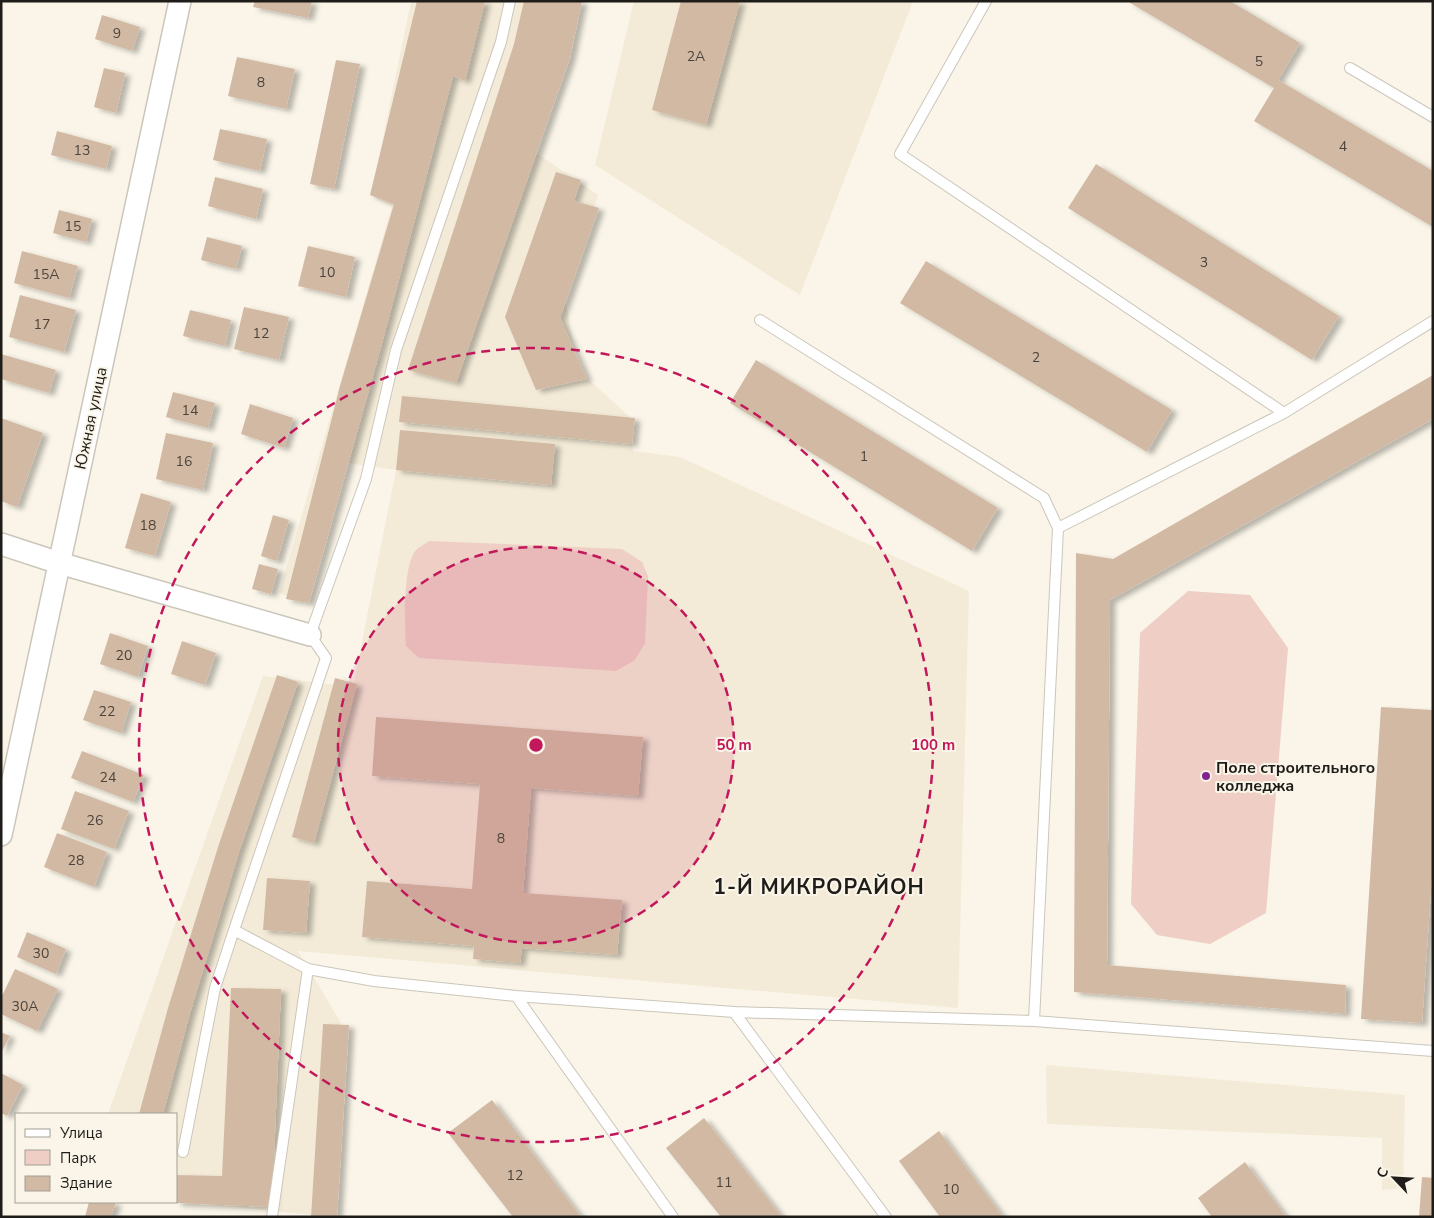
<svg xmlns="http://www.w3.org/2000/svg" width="1434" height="1218" viewBox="0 0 1434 1218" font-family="'Nunito Sans',sans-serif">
  <defs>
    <filter id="shadow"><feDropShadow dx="5.5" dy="3" stdDeviation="2.5" flood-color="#0004"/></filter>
  </defs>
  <rect width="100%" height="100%" fill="#faf5e8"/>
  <path fill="#f3ebd7" d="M411 1H569L520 142 598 195 565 297 578 370 630 417 633 451 680 457 969 591 958 1008 298 951 341 1023 333 1217 176 1201V1114H108L263 676 353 687 396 470 347 463 303 603 279 593 392 206 371 196Z
    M634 1H913L800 295 595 165Z
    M1046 1065 1405 1095 1403 1188 1382 1190V1138L1047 1124Z"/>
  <path fill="#eecec5" d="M429 541 622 549 642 562 648 576 645 643 635 660 616 671 419 658 406 646C405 624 402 568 416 550 419 547 425 544 429 541Z
    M1188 591 1250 595 1288 648 1266 913 1210 944 1157 935 1131 904 1140 633Z"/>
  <path fill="#d2b9a3" filter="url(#shadow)" d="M255 1H312L308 18 253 7Z
    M417 1H485L465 81 453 76 381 347 309 603 286 599 340 386 394 204 370 195Z
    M524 1H582L570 58 456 383 408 370 514 44Z
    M681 1H740L706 125 652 110Z
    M1127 1H1230L1300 43 1278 80 1433 171V227L1254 121 1274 88Z
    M102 15 140 27 132 51 95 39Z
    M237 57 295 69 286 109 228 96Z
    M336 60 360 64 334 189 310 184Z
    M104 68 125 73 116 113 94 107Z
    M220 129 267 139 260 171 213 160Z
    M57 131 112 146 106 169 51 155Z
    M1096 164 1339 316 1312 360 1068 208Z
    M556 172 581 180 574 201 599 208 560 318 587 379 536 390 505 317Z
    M215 177 263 189 256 219 208 206Z
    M59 210 92 219 86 242 53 233Z
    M207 237 242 246 236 269 201 260Z
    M308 246 355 257 346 297 298 286Z
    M22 251 78 266 69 298 14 283Z
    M926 261 1172 410 1147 452 900 303Z
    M20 295 76 310 64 352 9 337Z
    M244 307 289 317 279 360 234 349Z
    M190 310 231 320 225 346 183 336Z
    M1 354 56 370 49 393 1 379Z
    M756 360 998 508 972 551 730 403Z
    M1433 375V419L1110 600 1107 965 1346 985 1345 1014 1074 992 1076 553 1113 559Z
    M173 392 215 403 208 428 166 417Z
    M402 396 635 418 632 444 399 422Z
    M250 404 293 418 284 448 241 434Z
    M1 418 43 433 17 507 1 501Z
    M400 430 555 444 551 485 396 470Z
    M166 433 213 443 203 490 156 479Z
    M141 493 171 502 155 556 125 548Z
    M273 515 289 520 277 561 261 556Z
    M259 564 278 569 271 594 252 589Z
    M110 633 148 646 138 677 100 664Z
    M182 641 216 653 205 685 171 674Z
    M277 675 298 682 239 852 190 1013 163 1114H139L168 1008 219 844Z
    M335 678 357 684 314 843 292 837Z
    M94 690 131 702 121 733 83 720Z
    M1381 707 1433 710V859L1422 1023 1361 1019Z
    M376 717 643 737 638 796 531 788 523 893 622 900 617 955 522 948 520 963 473 959 474 946 362 937 367 881 472 889 480 784 372 776Z
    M82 751 144 775 133 802 71 778Z
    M75 791 129 811 114 849 61 829Z
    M57 833 107 852 94 887 44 867Z
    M267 878 310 881 306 933 263 930Z
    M27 932 66 949 56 974 17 957Z
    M15 969 58 989 37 1031 1 1014V998Z
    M231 988 281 989 272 1207 176 1203V1175L222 1176Z
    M323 1024 349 1025 337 1217H311Z
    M1 1032 10 1036 1 1053Z
    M1 1073 23 1085 7 1116 1 1113Z
    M492 1100 581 1217H513L448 1133Z
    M704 1118 782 1217H721L666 1148Z
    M939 1131 1003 1217H940L899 1161Z
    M1245 1162 1286 1217H1212L1198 1198Z
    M1422 1177 1433 1178V1217H1419Z
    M89 1202H116L111 1217H85Z"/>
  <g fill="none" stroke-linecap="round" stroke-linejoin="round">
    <defs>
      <path id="lane" d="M510 1 501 42 396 350 366 479 310 635 326 658 234 930 308 969 374 981 516 996 734 1012 1034 1021 1433 1051
        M986 1 900 154 1284 413
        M1350 68 1433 117
        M760 320 1044 498 1058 528 1034 1021
        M1058 528 1284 413 1433 321
        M516 996 673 1217
        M734 1012 886 1217
        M183 1152 215 988 234 930
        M272 1217 308 969"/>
      <path id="street" d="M1 544 59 563 310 635
        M1 835 180 1"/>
    </defs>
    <use href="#lane" stroke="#cbc6ba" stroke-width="12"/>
    <use href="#street" stroke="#cbc6ba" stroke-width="24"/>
    <use href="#lane" stroke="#fff" stroke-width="10"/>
    <use href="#street" stroke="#fff" stroke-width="21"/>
  </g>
  <circle cx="536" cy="745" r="198" fill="#c2185b" fill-opacity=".12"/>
  <g fill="none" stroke="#c2185b" stroke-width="2.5" stroke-dasharray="9 6">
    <circle cx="536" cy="745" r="198"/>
    <circle cx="536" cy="745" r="397"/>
  </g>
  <circle fill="#802490" stroke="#faf5e8" stroke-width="2" cx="1206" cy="776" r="5"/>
  <g text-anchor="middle" stroke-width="4" stroke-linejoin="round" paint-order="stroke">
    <g font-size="14" fill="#4c443c">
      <text x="117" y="38">9</text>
      <text x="696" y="61">2А</text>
      <text x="1259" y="66">5</text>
      <text x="261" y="87">8</text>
      <text x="1343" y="151">4</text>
      <text x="82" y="155">13</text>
      <text x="73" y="231">15</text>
      <text x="1204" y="267">3</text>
      <text x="327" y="277">10</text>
      <text x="46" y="279">15А</text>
      <text x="42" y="329">17</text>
      <text x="261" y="338">12</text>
      <text x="1036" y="362">2</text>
      <text x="190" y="415">14</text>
      <text x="864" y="461">1</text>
      <text x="184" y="466">16</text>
      <text x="148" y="530">18</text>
      <text x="124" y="660">20</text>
      <text x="107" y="716">22</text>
      <text x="108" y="782">24</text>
      <text x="95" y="825">26</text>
      <text x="501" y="843">8</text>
      <text x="76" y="865">28</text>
      <text x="41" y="958">30</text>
      <text x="25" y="1011">30А</text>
      <text x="515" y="1180">12</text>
      <text x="724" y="1187">11</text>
      <text x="951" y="1194">10</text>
    </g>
    <g font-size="16" fill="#1f1d19" stroke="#faf5e8">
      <text transform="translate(90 418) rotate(-78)" y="6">Южная улица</text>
    </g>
    <g font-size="16" font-weight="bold" fill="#1f1d19" stroke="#faf5e8" text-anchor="start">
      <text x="1216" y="773">Поле строительного<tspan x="1216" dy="18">колледжа</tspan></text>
    </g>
    <g font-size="21" font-weight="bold" letter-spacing="1" fill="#1f1d19" stroke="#faf5e8">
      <text x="819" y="894">1-Й МИКРОРАЙОН</text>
    </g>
  </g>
  <circle cx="536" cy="745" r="8" fill="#c2185b" stroke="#faf5e8" stroke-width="2.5"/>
  <g font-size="15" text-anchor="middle" font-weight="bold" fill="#c2185b" stroke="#faf5e8" stroke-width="4" stroke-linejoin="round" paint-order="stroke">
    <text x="734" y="750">50 m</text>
    <text x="933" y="750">100 m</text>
  </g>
  <rect width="1434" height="1218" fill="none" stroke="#1f1d19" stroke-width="5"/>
  <rect x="15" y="1113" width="162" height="90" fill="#faf5e8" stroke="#a29f95"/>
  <rect x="25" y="1129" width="25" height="8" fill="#ffffff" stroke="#a29f95"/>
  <text x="60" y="1138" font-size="15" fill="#1f1d19">Улица</text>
  <rect x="25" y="1150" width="25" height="15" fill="#eecec5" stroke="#a29f95"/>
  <text x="60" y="1163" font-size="15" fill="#1f1d19">Парк</text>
  <rect x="25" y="1176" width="25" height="15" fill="#d2b9a3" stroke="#a29f95"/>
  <text x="60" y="1188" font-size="15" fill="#1f1d19">Здание</text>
  <g transform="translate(1394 1178) rotate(295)" stroke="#faf5e8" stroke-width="4" paint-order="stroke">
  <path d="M0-4L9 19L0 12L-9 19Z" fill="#1f1d19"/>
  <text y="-8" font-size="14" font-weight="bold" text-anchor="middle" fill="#1f1d19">С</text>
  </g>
</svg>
